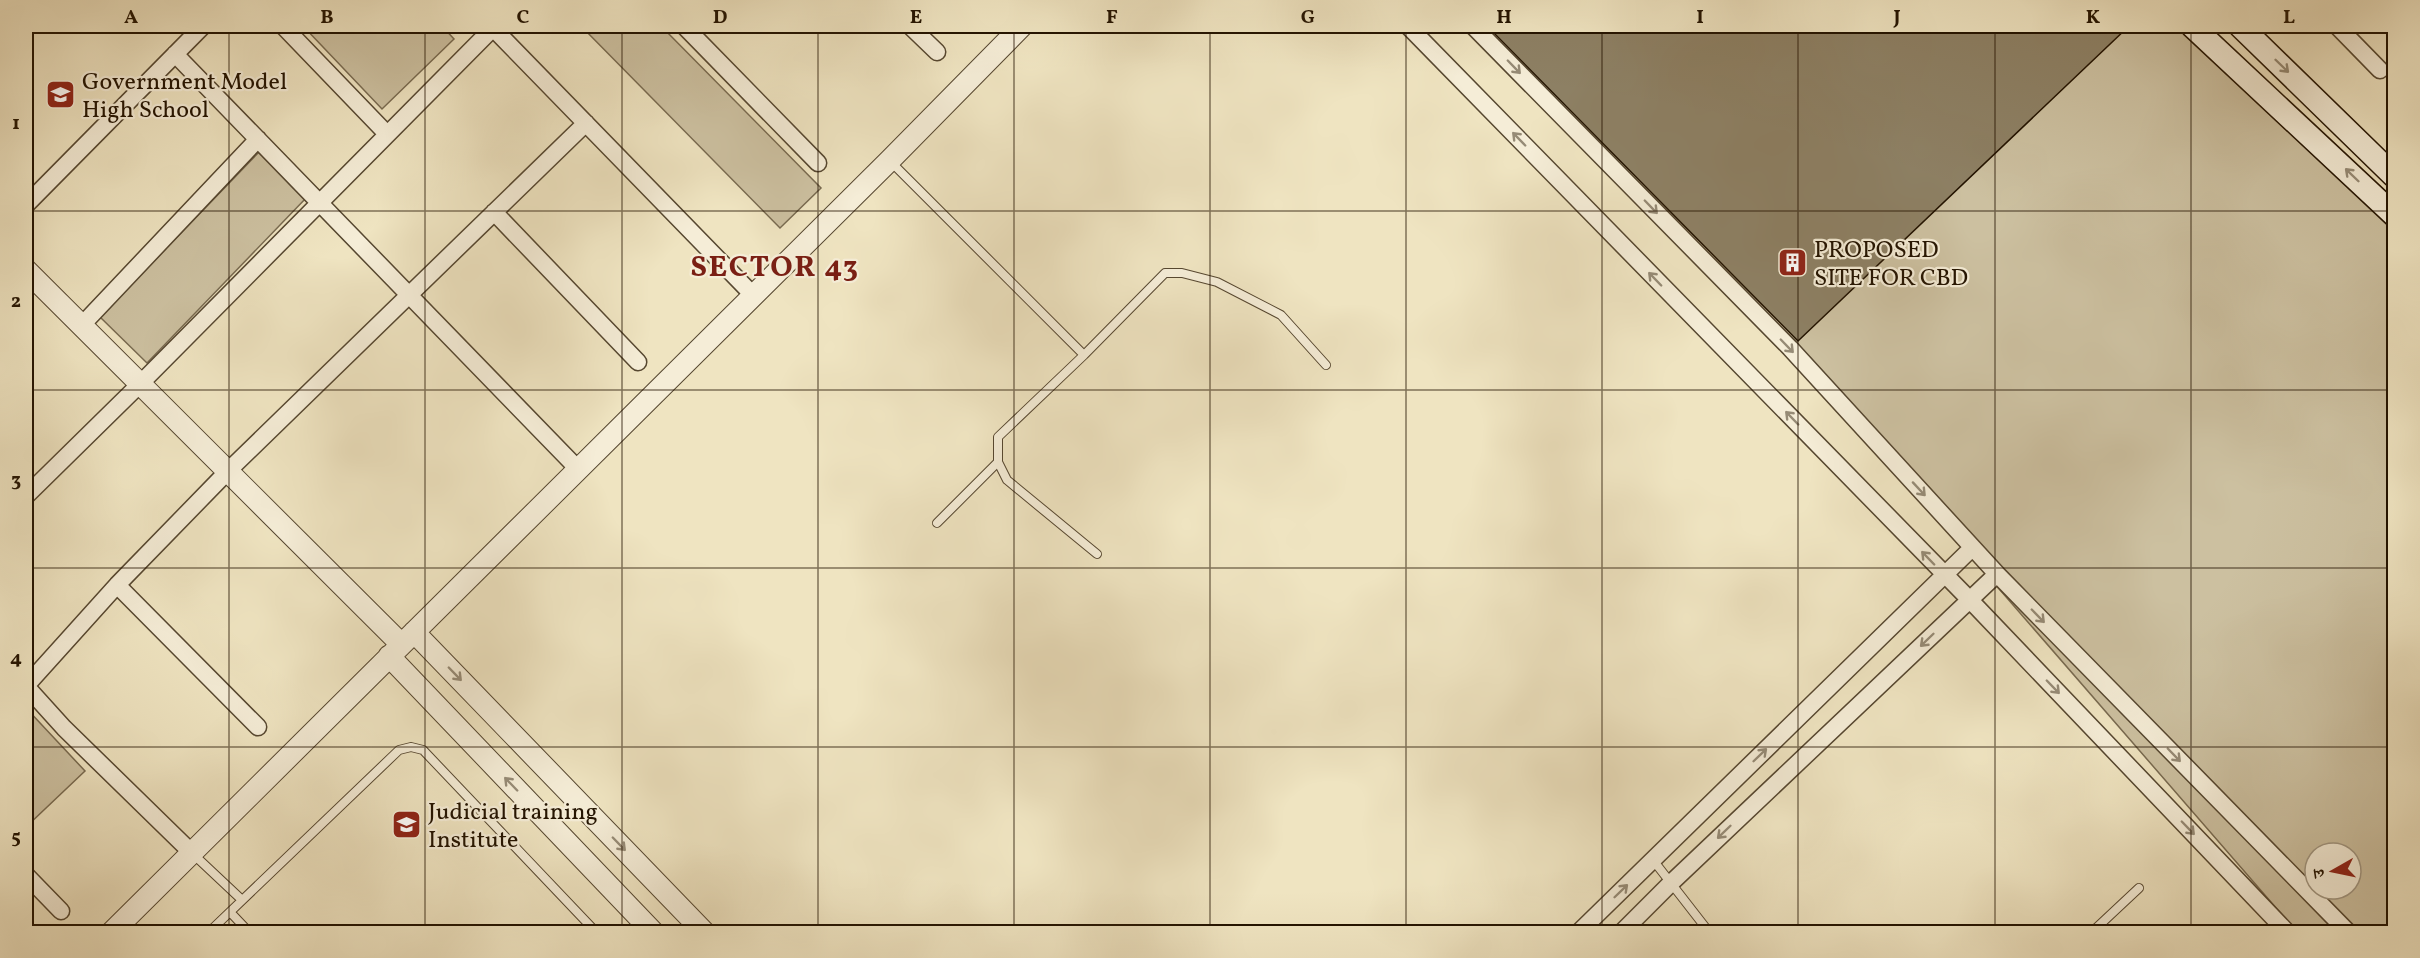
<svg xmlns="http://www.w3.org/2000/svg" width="2420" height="958" viewBox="0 0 2420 958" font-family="Vollkorn,'Noto Serif Devanagari',serif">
  <rect width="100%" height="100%" fill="#efe4c1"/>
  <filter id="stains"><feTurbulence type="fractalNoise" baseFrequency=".00333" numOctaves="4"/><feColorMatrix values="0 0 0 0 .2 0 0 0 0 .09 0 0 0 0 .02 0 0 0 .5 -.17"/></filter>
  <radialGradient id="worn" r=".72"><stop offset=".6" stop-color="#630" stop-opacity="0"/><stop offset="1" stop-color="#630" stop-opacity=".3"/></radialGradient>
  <path fill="#ccc0a0" stroke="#786a50" stroke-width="1.5" fill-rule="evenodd" d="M303 26H442L454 39 382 109Z
    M581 26H661L821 188 780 228Z
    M1473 26H2192L2394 215V932H2297L1790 348ZM2315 853H2351V889H2315Z
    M260 151 307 197 147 363 100 317Z
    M26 708 85 771 26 827Z"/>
  <path fill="#8d8064" stroke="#231300" stroke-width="1.5" d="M1487 26H2129L1798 341Z"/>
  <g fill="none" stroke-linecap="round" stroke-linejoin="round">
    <defs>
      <path id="service" d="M84 29 85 26
        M890 161 1084 355
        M937 523 998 462
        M1097 554 1007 480 998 462V437L1084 355 1165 273H1182L1217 282 1281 315 1326 365
        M192 853 242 900
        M1653 860 1709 932
        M230 912 249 932
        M209 932 399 750 411 747 423 750 596 932
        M2092 932 2139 888"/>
      <path id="minor" d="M283 26 387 134
        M491 26 753 295
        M684 26 818 163
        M910 26 937 52
        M1408 26 1969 599 2287 932
        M1473 26 1790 348 1997 574 2348 932
        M2337 26 2380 70
        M175 54 578 469
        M26 205 203 26
        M494 212 638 362
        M82 325 258 139
        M26 496 141 383 493 28
        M117 585 258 727
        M26 686 117 585 228 471 586 123
        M26 686 64 728 192 853
        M26 875 61 911
        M1579 932 1972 548
        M1622 932 1671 883 1997 574"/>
      <path id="tertiary" d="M26 270 401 644
        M414 632 704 932
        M389 656 653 932
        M112 932 889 161 1022 26"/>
      <path id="secondary" d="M2192 26 2394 215
        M2240 26 2394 176"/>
    </defs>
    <use href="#service" stroke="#564730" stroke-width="10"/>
    <use href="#minor" stroke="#564730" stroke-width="19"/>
    <use href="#tertiary" stroke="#564730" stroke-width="23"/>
    <use href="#secondary" stroke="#231300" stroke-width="25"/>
    <use href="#service" stroke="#f5edd7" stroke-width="8"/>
    <use href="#minor" stroke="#f5edd7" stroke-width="16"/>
    <use href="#tertiary" stroke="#f5edd7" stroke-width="21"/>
    <use href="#secondary" stroke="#f5edd7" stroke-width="22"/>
  </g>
  <defs><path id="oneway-shaft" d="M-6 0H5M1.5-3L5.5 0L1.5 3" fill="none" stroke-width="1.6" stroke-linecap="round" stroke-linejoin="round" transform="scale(1.5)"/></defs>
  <g stroke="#968b76">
    <use href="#oneway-shaft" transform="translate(2282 66) rotate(44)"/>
    <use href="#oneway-shaft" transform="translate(1514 67) rotate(46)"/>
    <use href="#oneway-shaft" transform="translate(1519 139) rotate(-134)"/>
    <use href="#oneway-shaft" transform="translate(2352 175) rotate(-136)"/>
    <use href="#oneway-shaft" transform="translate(1651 207) rotate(46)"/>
    <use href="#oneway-shaft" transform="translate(1655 279) rotate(-134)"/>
    <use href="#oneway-shaft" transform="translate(1787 346) rotate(46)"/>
    <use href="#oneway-shaft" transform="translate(1792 418) rotate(-134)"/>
    <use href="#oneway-shaft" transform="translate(1919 489) rotate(47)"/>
    <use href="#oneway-shaft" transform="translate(1928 558) rotate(-134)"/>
    <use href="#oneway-shaft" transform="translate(2038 616) rotate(46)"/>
    <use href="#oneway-shaft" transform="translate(1927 640) rotate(136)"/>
    <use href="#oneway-shaft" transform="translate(455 674) rotate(46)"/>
    <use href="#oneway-shaft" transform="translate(2053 687) rotate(46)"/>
    <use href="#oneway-shaft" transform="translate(1760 755) rotate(-44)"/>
    <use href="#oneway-shaft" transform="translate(2174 755) rotate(46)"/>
    <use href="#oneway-shaft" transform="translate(511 784) rotate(-134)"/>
    <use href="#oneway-shaft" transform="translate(2188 828) rotate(46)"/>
    <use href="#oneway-shaft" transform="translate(1724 832) rotate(136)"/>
    <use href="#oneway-shaft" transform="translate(619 844) rotate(46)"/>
    <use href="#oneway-shaft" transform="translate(1621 891) rotate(-44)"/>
  </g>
  <path fill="none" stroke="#231300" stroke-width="1.5" stroke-opacity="0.55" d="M229 26V932M425 26V932M622 26V932M818 26V932M1014 26V932M1210 26V932M1406 26V932M1602 26V932M1798 26V932M1995 26V932M2191 26V932M26 211H2394M26 390H2394M26 568H2394M26 747H2394"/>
  <defs>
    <symbol id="school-square" viewBox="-11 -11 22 22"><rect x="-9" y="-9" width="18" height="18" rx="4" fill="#8f2418" stroke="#f5edd7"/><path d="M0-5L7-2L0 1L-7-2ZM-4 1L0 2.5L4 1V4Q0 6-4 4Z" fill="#fff"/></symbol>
    <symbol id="building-square" viewBox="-11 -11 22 22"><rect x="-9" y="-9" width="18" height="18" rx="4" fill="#8f2418" stroke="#f5edd7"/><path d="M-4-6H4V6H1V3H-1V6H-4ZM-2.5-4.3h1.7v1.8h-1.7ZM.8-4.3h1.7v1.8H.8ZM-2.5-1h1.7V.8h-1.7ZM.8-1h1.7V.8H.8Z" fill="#fff"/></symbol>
    <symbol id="university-square" viewBox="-11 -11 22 22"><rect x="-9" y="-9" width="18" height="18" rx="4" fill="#8f2418" stroke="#f5edd7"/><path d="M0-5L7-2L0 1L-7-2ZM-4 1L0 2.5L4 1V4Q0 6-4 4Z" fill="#fff"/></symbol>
  </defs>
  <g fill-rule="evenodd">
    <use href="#school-square" x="44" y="78" width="33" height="33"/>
    <use href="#building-square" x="1776" y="246" width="33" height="33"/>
    <use href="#university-square" x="390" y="808" width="33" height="33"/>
  </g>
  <g text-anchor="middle" stroke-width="4.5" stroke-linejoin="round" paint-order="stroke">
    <g font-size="24" fill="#231300" stroke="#f5edd7" text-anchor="start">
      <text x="82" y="89">Government Model<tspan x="82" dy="28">High School</tspan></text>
      <text x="1814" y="257">PROPOSED<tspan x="1814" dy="28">SITE FOR CBD</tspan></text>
      <text x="428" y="819">Judicial training<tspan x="428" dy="28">Institute</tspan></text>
    </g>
    <g font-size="30" font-weight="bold" letter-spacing="1.5" fill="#7a1f14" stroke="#f5edd7">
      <text x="775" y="276">SECTOR 43</text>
    </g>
  </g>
  <rect width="2420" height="958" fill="none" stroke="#efe4c1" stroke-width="66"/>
  <g transform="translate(2333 871) rotate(261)"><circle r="28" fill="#f5edd7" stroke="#a19681" stroke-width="1.5"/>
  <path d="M0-4.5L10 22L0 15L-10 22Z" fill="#8f2418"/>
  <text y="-9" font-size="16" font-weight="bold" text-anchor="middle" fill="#231300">उ</text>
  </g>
  <rect x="33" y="33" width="2354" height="892" fill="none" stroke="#231300" stroke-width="2"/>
  <g font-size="20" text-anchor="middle" font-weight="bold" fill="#231300">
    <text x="131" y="23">A</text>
    <text x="327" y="23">B</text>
    <text x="523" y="23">C</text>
    <text x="720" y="23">D</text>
    <text x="916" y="23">E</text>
    <text x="1112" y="23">F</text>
    <text x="1308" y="23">G</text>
    <text x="1504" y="23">H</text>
    <text x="1700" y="23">I</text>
    <text x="1897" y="23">J</text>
    <text x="2093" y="23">K</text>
    <text x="2289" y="23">L</text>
    <text x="16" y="129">1</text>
    <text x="16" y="307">2</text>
    <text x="16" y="486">3</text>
    <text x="16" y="664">4</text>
    <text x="16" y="843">5</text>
  </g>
  <rect width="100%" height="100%" filter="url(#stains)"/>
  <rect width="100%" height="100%" fill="url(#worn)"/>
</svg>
